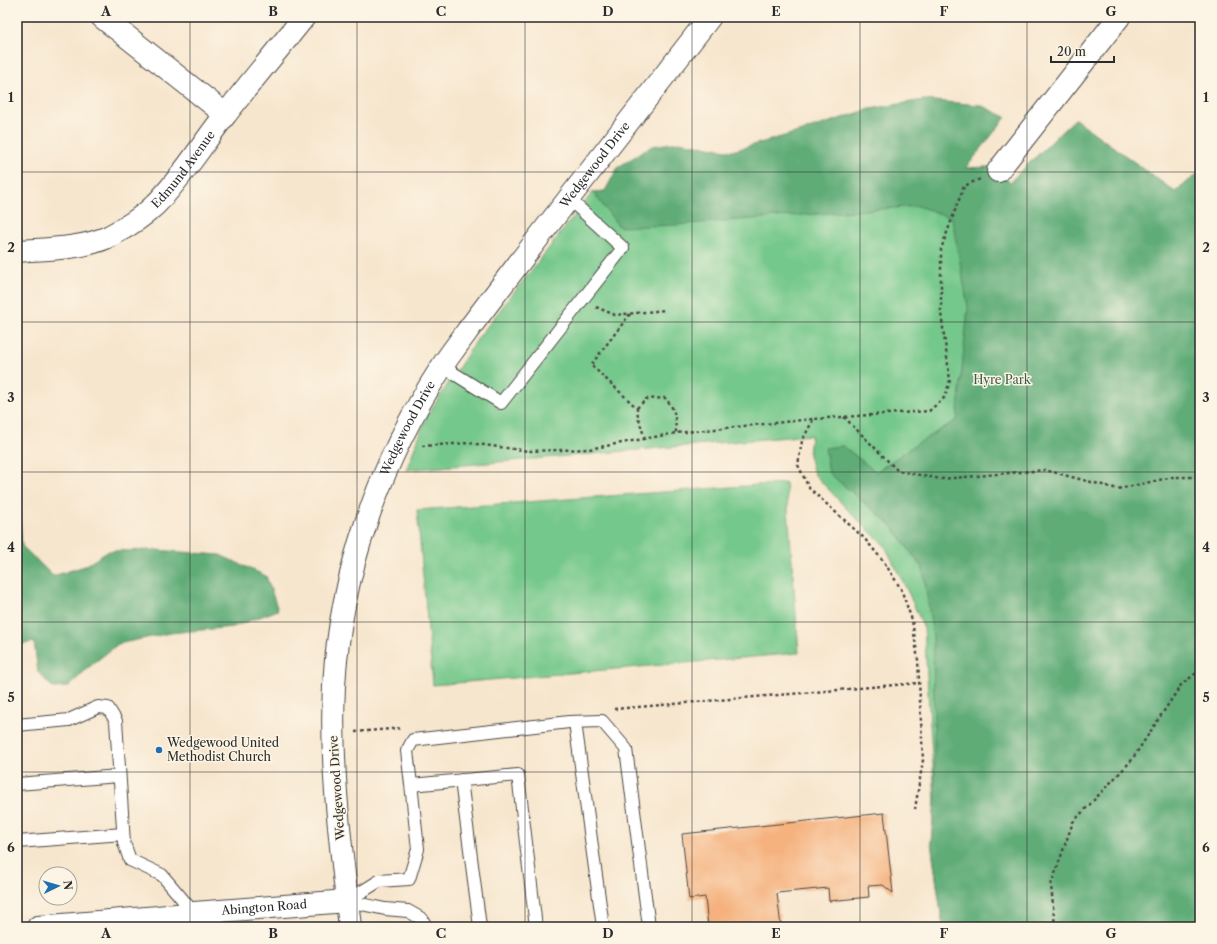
<svg xmlns="http://www.w3.org/2000/svg" width="1217" height="944" viewBox="0 0 1217 944" font-family="'Libre Caslon Text',serif">
  <rect width="100%" height="100%" fill="#fcf5e5"/>
  <filter id="ink" filterUnits="userSpaceOnUse"><feTurbulence type="fractalNoise" baseFrequency=".025" numOctaves="2"/><feDisplacementMap in="SourceGraphic" scale="8" xChannelSelector="R" yChannelSelector="G"/><feConvolveMatrix kernelMatrix="1 2 1 2 8 2 1 2 1" color-interpolation-filters="sRGB"/></filter>
  <filter id="wash" filterUnits="userSpaceOnUse"><feTurbulence type="fractalNoise" baseFrequency=".012" numOctaves="4" result="noise"/><feDisplacementMap in="SourceGraphic" scale="16" xChannelSelector="R" yChannelSelector="G"/><feGaussianBlur stdDeviation="0.9" result="paint"/><feColorMatrix in="noise" values="0 0 0 0 0 0 0 0 0 0 0 0 0 0 0 0 0 1.4 0 .05"/><feComposite in="paint" operator="in"/></filter>
  <g filter="url(#wash)">
    <rect width="100%" height="100%" fill="#f7e6ce"/>
    <path fill="#74c88b" stroke="#507a5b" d="M1075 119 1175 192 1200 172V927H943L931 842 935 802 924 628 908 592 885 546 850 512 814 474 809 455 811 435 406 470 427 416 478 338 593 192 989 167 1010 182Z
      M786 483 799 653 433 685 417 510Z"/>
    <path fill="#5fac77" stroke="#456c51" d="M923 100 980 105 1006 117 966 168 989 167 1010 182 1075 119 1175 192 1200 172V927H943L931 842 935 802 933 637 923 569 892 526 829 473 825 448 843 446 876 472 915 445 957 420 968 307 952 218 918 206 675 225 619 227 593 192 605 191 618 167 652 146 679 142 732 151 802 131 870 109Z
      M17 475 22 546 53 576 85 566 109 551 156 550 220 555 266 576 278 610 233 627 170 633 118 644 89 667 68 687 53 688 38 672 34 642 17 645Z"/>
    <g id="blocks">
      <path fill="#f5b27f" d="M884 813 893 893 883 885 868 886 869 897 829 901 828 888 777 893 781 927H708L705 897 689 899 682 834Z"/>
    </g>
  </g>
  <g filter="url(#ink)">
    <use href="#blocks" fill-opacity="0" stroke="#4a4743" stroke-width="1"/>
    <g fill="none" stroke-linecap="round" stroke-linejoin="round">
      <defs>
        <path id="service" d="M442 366 501 403 623 248 569 199
          M575 722 603 927
          M17 725 69 720 98 707 108 708 116 721 124 843 130 860 162 875 194 913
          M461 780 480 927
          M17 784 119 776
          M411 785 518 775 536 927
          M17 842 123 834
          M347 901 379 881 409 879 418 849 412 793 407 751 413 740 569 722 602 721 626 749 649 927
          M347 901 385 909 408 911 422 919 426 927"/>
        <g id="minor">
          <path d="M102 17 225 114"/>
          <path d="M998 171 1119 17"/>
          <path id="s1" d="M17 251C45 249 84 249 110 236 125 228 142 218 155 205 182 178 202 144 226 114 251 81 278 50 304 17"/>
        </g>
        <g id="tertiary">
          <path id="s2" d="M38 927 158 917 194 913 347 901"/>
          <path id="s3" d="M350 927C341 847 330 767 334 686 340 574 380 462 441 368 449 355 459 343 468 330 495 294 522 259 549 224 603 155 656 86 710 17"/>
        </g>
      </defs>
      <use href="#service" stroke="#4a4743" stroke-width="14"/>
      <use href="#minor" stroke="#4a4743" stroke-width="24"/>
      <use href="#tertiary" stroke="#4a4743" stroke-width="24"/>
      <path stroke="#4a4743" stroke-width="2.5" stroke-dasharray="3 3" stroke-linecap="butt" d="M596 307 615 315 666 310
        M630 314 591 365 637 408 638 417 645 439
        M637 408 646 399 665 398C676 410 675 416 676 433
        M844 417 898 471 941 479 1045 470 1118 489 1173 477H1200
        M813 420 802 441 798 465 809 488 864 538 884 562 901 589 912 620 918 660 923 760 915 809
        M422 446 469 443 529 451 589 449 676 433 813 419 929 411 945 397 950 380 941 313V249L964 186 980 179
        M614 709 919 683
        M355 732 402 728
        M1055 927 1051 885 1073 822 1131 761 1181 685 1200 670"/>
      <use href="#service" stroke="#fff" stroke-width="12"/>
      <use href="#minor" stroke="#fff" stroke-width="22"/>
      <use href="#tertiary" stroke="#fff" stroke-width="22"/>
    </g>
  </g>
  <path fill="none" stroke="#2b2b2b" stroke-width="1" stroke-opacity="0.55" d="M190 17V927M357 17V927M525 17V927M692 17V927M860 17V927M1027 17V927M17 172H1200M17 322H1200M17 472H1200M17 622H1200M17 772H1200"/>
  <circle fill="#1f6fb2" stroke="#fcf5e5" stroke-width="1.5" cx="159" cy="750" r="4"/>
  <g text-anchor="middle" stroke-width="3" stroke-linejoin="round" paint-order="stroke">
    <g font-size="12" fill="#2b2b2b" stroke="#fcf5e5">
      <text dy="4" stroke="none"><textPath href="#s3" startOffset="836">Wedgewood Drive</textPath></text>
      <text dy="4" stroke="none"><textPath href="#s1" startOffset="195">Edmund Avenue</textPath></text>
      <text dy="4" stroke="none"><textPath href="#s3" startOffset="512">Wedgewood Drive</textPath></text>
      <text transform="translate(337 788) rotate(-94)" y="4">Wedgewood Drive</text>
      <text dy="4" stroke="none"><textPath href="#s2" startOffset="227">Abington Road</textPath></text>
    </g>
    <g font-size="12" fill="#415a48" stroke="#fcf5e5">
      <text x="1002" y="384">Hyre Park</text>
    </g>
    <g font-size="12" fill="#2b2b2b" stroke="#fcf5e5" text-anchor="start">
      <text x="167" y="747">Wedgewood United<tspan x="167" dy="14">Methodist Church</tspan></text>
    </g>
  </g>
  <rect width="1217" height="944" fill="none" stroke="#fcf5e5" stroke-width="44"/>
  <g transform="translate(58 886) rotate(85)"><circle r="19" fill="#fcf5e5" stroke="#a8a49b"/>
  <path d="M0-3L7 15L0 10L-7 15Z" fill="#1f6fb2"/>
  <text y="-6" font-size="11" font-weight="bold" text-anchor="middle" fill="#2b2b2b">N</text>
  </g>
  <path d="M1051 56v6h63v-6" fill="none" stroke="#2b2b2b" stroke-width="2"/>
  <text x="1057" y="56" font-size="12" fill="#2b2b2b" stroke="#fcf5e5" stroke-width="3" paint-order="stroke">20 m</text>
  <rect x="22" y="22" width="1173" height="900" fill="none" stroke="#2b2b2b" stroke-width="1.5"/>
  <g font-size="13" text-anchor="middle" font-weight="bold" fill="#2b2b2b">
    <text x="106" y="16">A</text>
    <text x="273" y="16">B</text>
    <text x="441" y="16">C</text>
    <text x="608" y="16">D</text>
    <text x="776" y="16">E</text>
    <text x="944" y="16">F</text>
    <text x="1111" y="16">G</text>
    <text x="11" y="102">1</text>
    <text x="1206" y="102">1</text>
    <text x="11" y="252">2</text>
    <text x="1206" y="252">2</text>
    <text x="11" y="402">3</text>
    <text x="1206" y="402">3</text>
    <text x="11" y="552">4</text>
    <text x="1206" y="552">4</text>
    <text x="11" y="702">5</text>
    <text x="1206" y="702">5</text>
    <text x="11" y="852">6</text>
    <text x="1206" y="852">6</text>
    <text x="106" y="938">A</text>
    <text x="273" y="938">B</text>
    <text x="441" y="938">C</text>
    <text x="608" y="938">D</text>
    <text x="776" y="938">E</text>
    <text x="944" y="938">F</text>
    <text x="1111" y="938">G</text>
  </g>
</svg>
